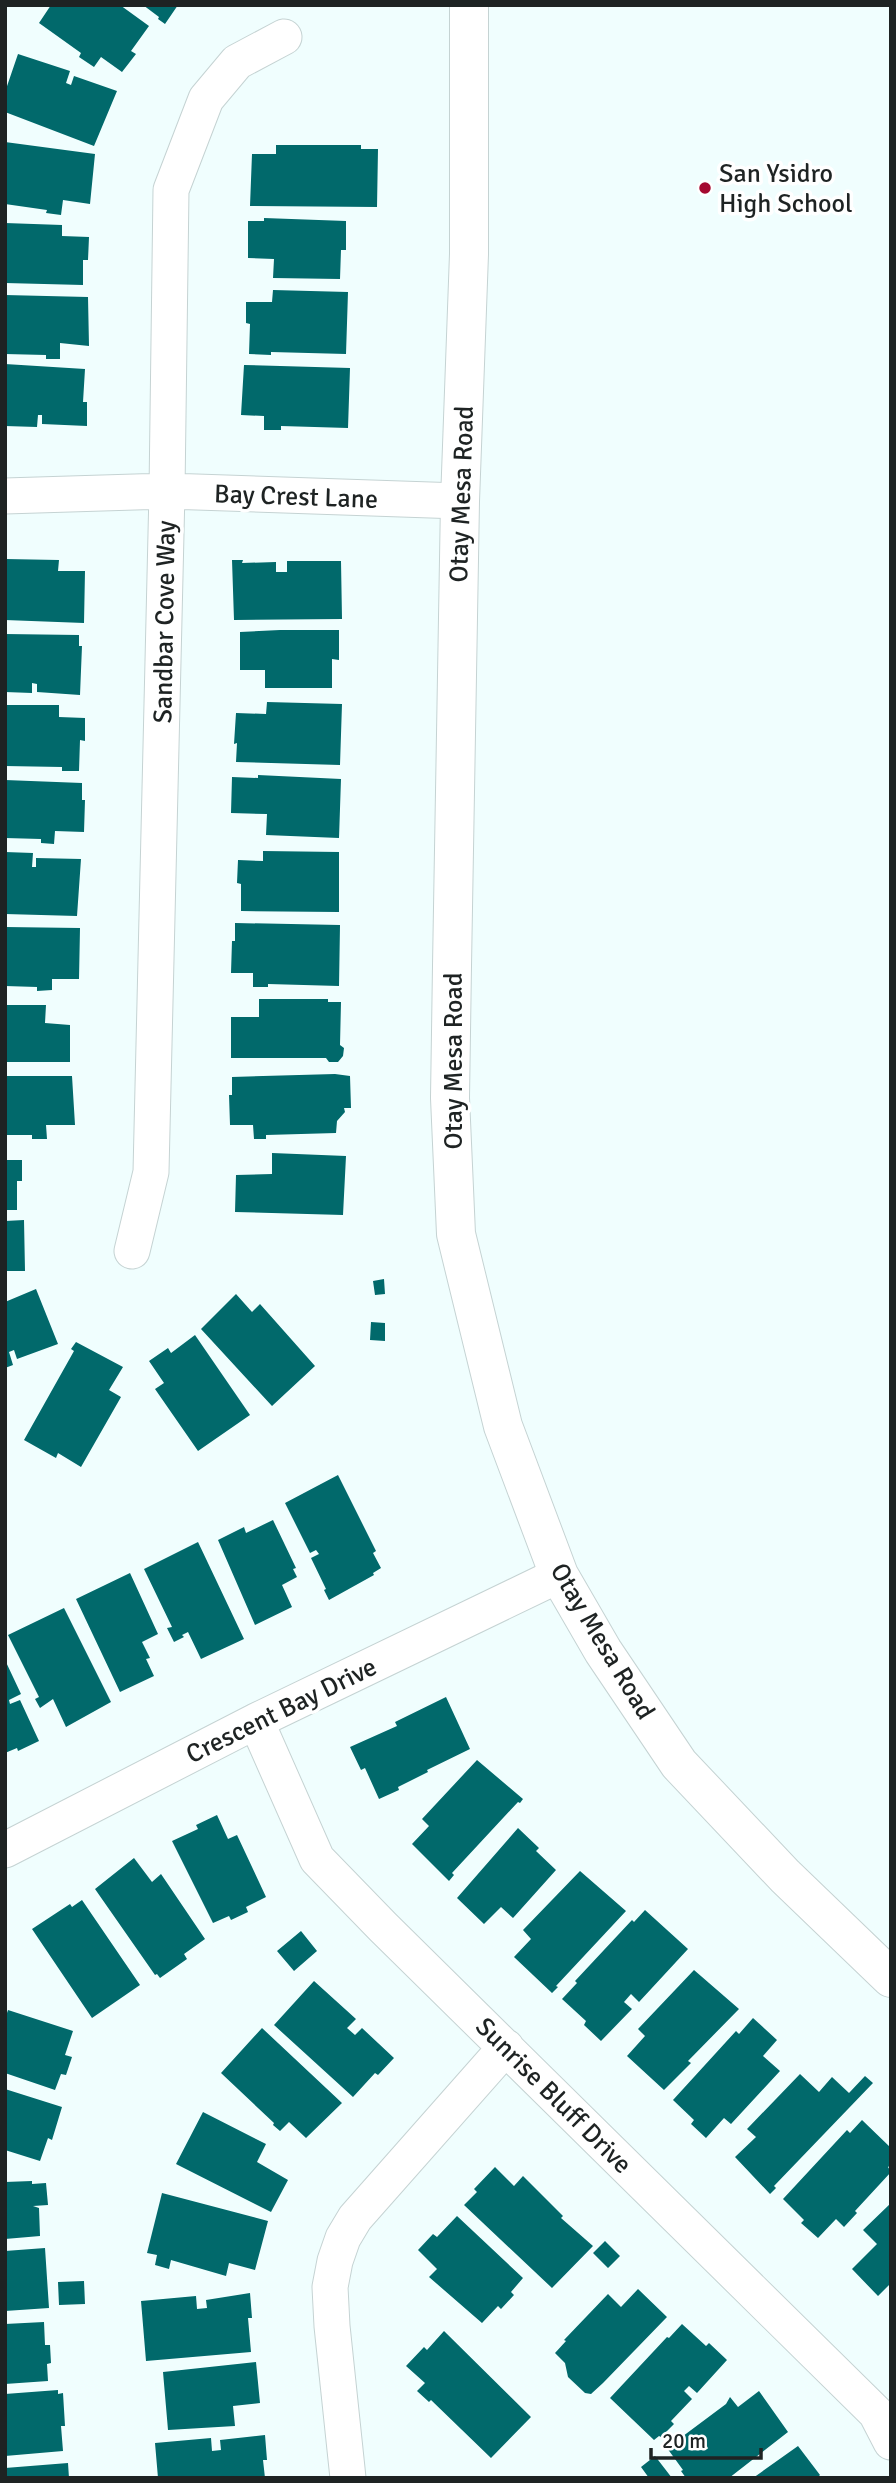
<svg xmlns="http://www.w3.org/2000/svg" width="896" height="2483" viewBox="0 0 896 2483" font-family="Signika,sans-serif">
  <rect width="100%" height="100%" fill="#f0fefe"/>
  <path fill="#01696b" d="M51 5H120L149 26 131 51 136 54 122 72 101 57 94 67 79 57 81 53 39 23Z
    M143 5H178L165 24 158 19 159 17Z
    M18 54 70 71 66 83 71 85 74 76 117 91 94 146 5 112V92Z
    M5 142 95 154 90 204 63 200 61 215 46 213 47 210 5 204Z
    M276 145H361V149H378L377 207 250 206 252 154H276Z
    M264 218 346 221V250H341L340 279 273 278 274 259 248 258V221H264Z
    M5 223 62 225V236L89 237 88 260H83V285L5 283Z
    M273 290 348 292 346 354 271 352V355L249 354 250 324 246 323V302H272Z
    M5 295 88 297 89 346 60 343V359H46V355L5 354Z
    M5 364 85 369 83 402H87V426L42 424V415H38L37 427 5 426Z
    M244 365 350 368 348 428 281 426V430H264V416L241 415Z
    M5 559 59 560 58 571H85L84 623 5 620Z
    M232 560H243L242 563 276 562V572H287V561H341L342 619 234 620Z
    M280 630H339V660L332 659V688H265V670H240V632Z
    M5 634 79 635V646H82L80 695 37 692V684L32 683V693L5 692Z
    M267 702 342 704 340 765 236 762 237 743 234 744 236 713 266 714Z
    M5 705H59V717L85 718V741L80 740 79 771H62V767L5 766Z
    M258 775 341 779 339 838 266 835 267 814 231 813 232 777 258 778Z
    M5 780 82 783V800H85L84 832 55 831 54 844 41 843V839L5 838Z
    M263 851 339 852V912L241 911V884L237 883 238 860 263 861Z
    M5 852 33 853 32 867H36V858L81 859 77 916 5 914Z
    M235 923 340 925 339 986 268 984V987H253V973H231L232 941H235Z
    M5 927 80 928 79 979H52V990L37 991V987L5 986Z
    M259 999H328V1002H341L340 1045 344 1048 343 1056 338 1062H329L326 1058H231V1017H259Z
    M5 1005H46L45 1023 70 1025V1062H5Z
    M335 1074 350 1076 351 1108H344L345 1112 337 1121 336 1133 266 1135V1139H254L253 1125H230L229 1095H232V1077Z
    M5 1076H72L75 1125H46L47 1139H32V1135H5Z
    M272 1153 346 1156 343 1215 235 1212 236 1175 272 1174Z
    M5 1160H22V1181H17V1210H5Z
    M24 1220 25 1271H5V1221Z
    M384 1279 385 1294 375 1295 373 1281Z
    M36 1289 58 1344 17 1359 14 1350 9 1352 13 1365 5 1368V1302Z
    M236 1294 252 1312 260 1304 315 1366 272 1406 201 1329Z
    M371 1322 385 1323V1341L370 1340Z
    M195 1335 250 1415 198 1451 155 1389 164 1383 149 1361 168 1348 171 1353Z
    M76 1342 123 1367 109 1390 121 1397 81 1467 58 1453 56 1458 24 1440 74 1351 71 1349Z
    M338 1475 376 1551 373 1553 381 1568 373 1573 374 1575 329 1600 324 1590 326 1589 311 1558 319 1554 316 1550 310 1553 285 1503Z
    M273 1520 296 1568 293 1569 297 1577 282 1585 292 1607 255 1625 218 1540 244 1527 246 1533Z
    M198 1542 244 1639 201 1659 188 1632 182 1635 184 1637 174 1642 167 1628 172 1627 144 1569Z
    M130 1573 158 1634 142 1642 150 1658 146 1659 154 1676 120 1692 76 1599Z
    M64 1608 111 1702 66 1727 53 1699 40 1708 35 1699 39 1697 8 1635Z
    M5 1660 21 1694 9 1700 10 1704 20 1700 39 1741 18 1751 17 1748 5 1753Z
    M446 1697 470 1749 427 1770 428 1772 398 1787 399 1790 379 1799 365 1768 361 1770 350 1747 397 1726 395 1722Z
    M477 1760 523 1799 520 1803 518 1802 452 1873 454 1875 449 1881 412 1844 429 1826 422 1819Z
    M217 1815 228 1839 237 1835 266 1897 246 1907 248 1912 231 1920 229 1916 213 1923 172 1841 198 1829 196 1825Z
    M518 1828 539 1848 536 1851 556 1870 513 1918 501 1907 484 1924 457 1898Z
    M134 1858 152 1882 161 1874 205 1939 184 1954 187 1959 160 1978 157 1974 155 1975 95 1889Z
    M580 1871 626 1911 556 1986 558 1987 552 1993 514 1957 531 1939 523 1930Z
    M82 1900 140 1985 92 2018 32 1929 70 1904 72 1907Z
    M645 1910 688 1949 639 2002 631 1994 624 2002 632 2009 601 2041 584 2025 586 2021 562 1999 577 1983 575 1981 632 1920 634 1922Z
    M301 1931 317 1951 294 1971 277 1951Z
    M694 1970 739 2009 688 2061 691 2063 664 2090 627 2056 645 2036 638 2029Z
    M314 1981 356 2019 347 2028 355 2035 362 2028 394 2058 378 2075 375 2073 353 2097 274 2025Z
    M8 2010 73 2031 65 2055 72 2057 66 2075 61 2074 55 2090 5 2073V2019Z
    M753 2018 777 2040 763 2056 780 2071 731 2124 724 2118 706 2138 691 2124 694 2120 673 2100 736 2031 739 2034Z
    M262 2028 342 2103 306 2138 289 2122 280 2131 273 2125 274 2123 221 2073Z
    M800 2074 819 2092 832 2077 849 2093 865 2076 873 2083 774 2186 776 2188 770 2194 735 2157 756 2137 747 2129Z
    M5 2089 62 2107 52 2140 48 2138 40 2161 5 2150Z
    M203 2112 266 2144 257 2162 288 2180 271 2212 176 2164Z
    M862 2120 891 2148V2165L888 2167 891 2172 855 2211 857 2213 844 2227 836 2219 818 2238 801 2223 804 2220 783 2199 847 2130 850 2133Z
    M495 2167 514 2186 523 2176 563 2216 561 2218 593 2246 552 2288 464 2205 477 2192 474 2189Z
    M32 2181V2184L46 2183 48 2205 33 2206 39 2208 40 2236 5 2239V2182Z
    M162 2193 268 2221 255 2270 229 2263 226 2276 171 2260 169 2269 155 2265 157 2255 147 2253Z
    M891 2203V2283L878 2296 852 2269 877 2244 863 2230Z
    M457 2216 523 2278 511 2292 514 2295 501 2309 498 2306 482 2323 429 2277 437 2269 418 2250 433 2234 437 2237Z
    M605 2241 620 2256 608 2268 593 2253Z
    M45 2248 49 2308 5 2311V2251Z
    M84 2281 85 2304 59 2305 58 2282Z
    M638 2289 667 2317 603 2383 591 2394 585 2393 568 2377 565 2363 555 2353 566 2341 564 2340 608 2294 621 2307Z
    M250 2293 252 2318H248L251 2352 146 2361 141 2301 196 2296 197 2309 207 2308 206 2300Z
    M44 2322 45 2345H50L51 2363 47 2364 48 2381 5 2384V2324Z
    M682 2324 706 2346 709 2343 727 2360 697 2393 689 2386 684 2391 692 2399 671 2421 674 2424 661 2437 659 2436 654 2440 610 2398 667 2337 669 2338Z
    M444 2331 531 2417 491 2458 431 2400 429 2402 417 2391 425 2383 406 2366 424 2347 427 2350Z
    M256 2362 260 2403 233 2406 235 2426 168 2430 163 2372Z
    M58 2390V2394L63 2393 65 2426H61L63 2451 5 2456V2394Z
    M759 2391 788 2432 729 2478H686L681 2471 683 2470 667 2448 726 2404 730 2397 738 2407Z
    M265 2435 267 2460H263L265 2478H158L155 2443 211 2438 212 2451 221 2450 220 2440Z
    M798 2446 820 2475 817 2478H753Z
    M655 2456 672 2478H649L641 2467Z
    M68 2463 69 2478H5V2468Z"/>
  <g fill="none" stroke-linecap="round" stroke-linejoin="round">
    <defs>
      <path id="minor" d="M5 496 167 491 460 501
        M132 1251 151 1172 167 491 171 190 206 99 237 62 284 37
        M256 1721 317 1859 383 1927 876 2413 891 2442
        M5 1850 256 1721 559 1575
        M348 2478 332 2326 330 2287 335 2261 343 2238 355 2218 506 2047"/>
      <path id="secondary" d="M469 5V254L460 501 452 966 450 1098 456 1234 503 1426 559 1575 603 1651 679 1764 785 1876 891 1978"/>
    </defs>
    <use href="#minor" stroke="#c5d3d3" stroke-width="37"/>
    <use href="#secondary" stroke="#c5d3d3" stroke-width="40"/>
    <use href="#minor" stroke="#fff" stroke-width="35"/>
    <use href="#secondary" stroke="#fff" stroke-width="38"/>
  </g>
  <circle fill="#a50930" stroke="#fff" stroke-width="2.5" cx="705" cy="188" r="7"/>
  <g text-anchor="middle" stroke-width="7" stroke-linejoin="round" paint-order="stroke">
    <g font-size="26" fill="#1e2323" stroke="#fff" text-anchor="start">
      <text x="719" y="182">San Ysidro<tspan x="719" dy="30">High School</tspan></text>
    </g>
    <g font-size="26" fill="#1e2323" stroke="#fff">
      <text transform="translate(461 494) rotate(-88)" y="9">Otay Mesa Road</text>
      <text transform="translate(296 496) rotate(2)" y="9">Bay Crest Lane</text>
      <text transform="translate(164 622) rotate(-89)" y="9">Sandbar Cove Way</text>
      <text transform="translate(453 1061) rotate(-90)" y="9">Otay Mesa Road</text>
      <text transform="translate(603 1641) rotate(59)" y="9">Otay Mesa Road</text>
      <text transform="translate(281 1710) rotate(-26)" y="9">Crescent Bay Drive</text>
      <text transform="translate(554 2095) rotate(45)" y="9">Sunrise Bluff Drive</text>
    </g>
  </g>
  <rect width="896" height="2483" fill="none" stroke="#1e2323" stroke-width="14"/>
  <path d="M651 2448v10h110v-10" fill="none" stroke="#1e2323" stroke-width="3.5"/>
  <text x="662" y="2448" font-size="21" fill="#1e2323" stroke="#ffffff" stroke-width="5" paint-order="stroke">20 m</text>
</svg>
